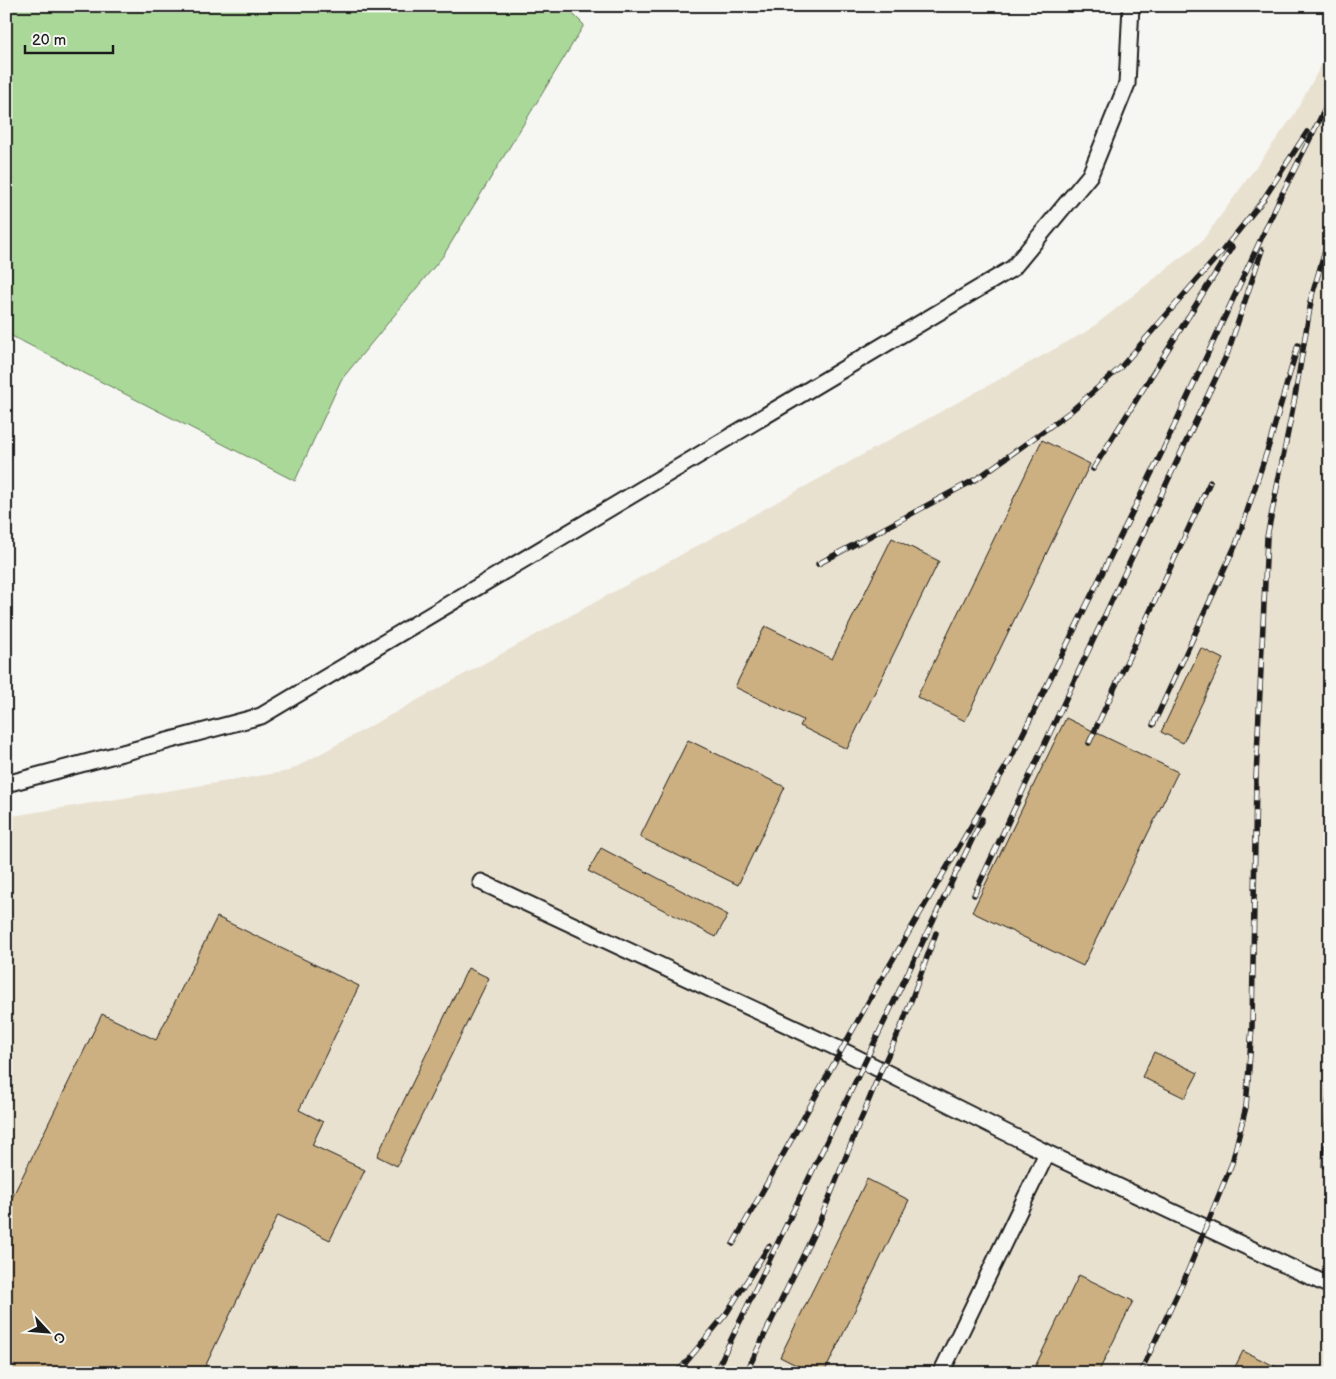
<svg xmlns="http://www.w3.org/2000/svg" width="1336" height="1379" viewBox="0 0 1336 1379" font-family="'Balsamiq Sans',sans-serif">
  <rect width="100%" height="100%" fill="#f6f6f2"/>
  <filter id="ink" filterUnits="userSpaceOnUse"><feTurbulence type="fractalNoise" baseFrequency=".02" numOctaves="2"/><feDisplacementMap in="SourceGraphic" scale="10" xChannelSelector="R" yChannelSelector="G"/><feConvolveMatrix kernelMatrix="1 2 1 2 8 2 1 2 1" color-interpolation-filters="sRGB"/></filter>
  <g filter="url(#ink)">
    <path fill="#e9e1d0" d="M1330 49V1373H6V817L289 771 1089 330 1202 241 1294 115Z"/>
    <path fill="#aad898" stroke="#637a5a" d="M6 6H565L584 25 443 256 341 380 295 481 6 333Z"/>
    <path fill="#ccb081" stroke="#1c1c1c" d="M1042 440 1090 464 965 721 917 697Z
      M892 538 939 561 847 749 800 726 803 720 735 687 765 626 832 659Z
      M1201 648 1223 659 1183 743 1161 732Z
      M1066 718 1178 772 1083 966 972 912Z
      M688 740 785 787 738 885 640 837Z
      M601 848 728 915 716 937 588 871Z
      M217 917 359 986 299 1110 323 1122 312 1145 365 1170 330 1240 278 1215 202 1373H6V1210L102 1014 156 1040Z
      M468 968 489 978 397 1166 377 1156Z
      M1154 1052 1198 1073 1185 1098 1142 1077Z
      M867 1179 909 1200 824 1373H812L780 1357Z
      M1079 1275 1133 1301 1098 1373H1032Z
      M1243 1351 1289 1373H1232Z"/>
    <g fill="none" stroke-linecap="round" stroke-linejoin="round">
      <defs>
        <path id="service" d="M6 784 261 716 1013 268 1090 175 1127 84 1131 6
          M481 882 841 1050 1047 1153 1330 1286
          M941 1373 1047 1153"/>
      </defs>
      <use href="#service" stroke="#1c1c1c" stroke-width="19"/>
      <use href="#service" stroke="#f6f6f2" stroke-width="15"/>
      <defs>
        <path id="rail" d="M1261 203 1307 132
          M1310 302 1330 234
          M1093 469 1232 247
          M818 564 978 478 1070 412 1120 368 1223 250 1264 199
          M1153 725 1237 542 1269 445 1298 345
          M1089 743 1210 482
          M974 895 1228 352 1262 250
          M1324 1166 1330 1079
          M733 1244 875 990 1011 758 1163 450 1279 200 1330 99
          M677 1373 726 1314 769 1246
          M715 1373 982 819
          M746 1373 819 1223 881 1070 902 1025 936 933
          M1140 1373 1185 1278 1232 1163 1246 1107 1252 1027 1256 778 1267 537 1294 402 1312 296"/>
      </defs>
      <use href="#rail" stroke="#1c1c1c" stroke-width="5.5"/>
      <use href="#rail" stroke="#f6f6f2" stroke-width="4" stroke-dasharray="11" stroke-linecap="butt"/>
    </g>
  </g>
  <rect width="1336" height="1379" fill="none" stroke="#f6f6f2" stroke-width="25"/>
  <rect x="12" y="12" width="1311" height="1354" fill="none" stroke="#1c1c1c" stroke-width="2" filter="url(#ink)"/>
  <g transform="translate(48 1332) rotate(116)" stroke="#f6f6f2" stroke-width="4" paint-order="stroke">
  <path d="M0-4L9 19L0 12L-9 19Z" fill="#1c1c1c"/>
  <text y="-8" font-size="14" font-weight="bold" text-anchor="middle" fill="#1c1c1c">С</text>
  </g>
  <path d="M25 45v8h88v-8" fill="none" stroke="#1c1c1c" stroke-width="2.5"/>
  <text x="32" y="45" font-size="15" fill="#1c1c1c" stroke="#f6f6f2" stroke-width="4" paint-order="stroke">20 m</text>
</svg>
